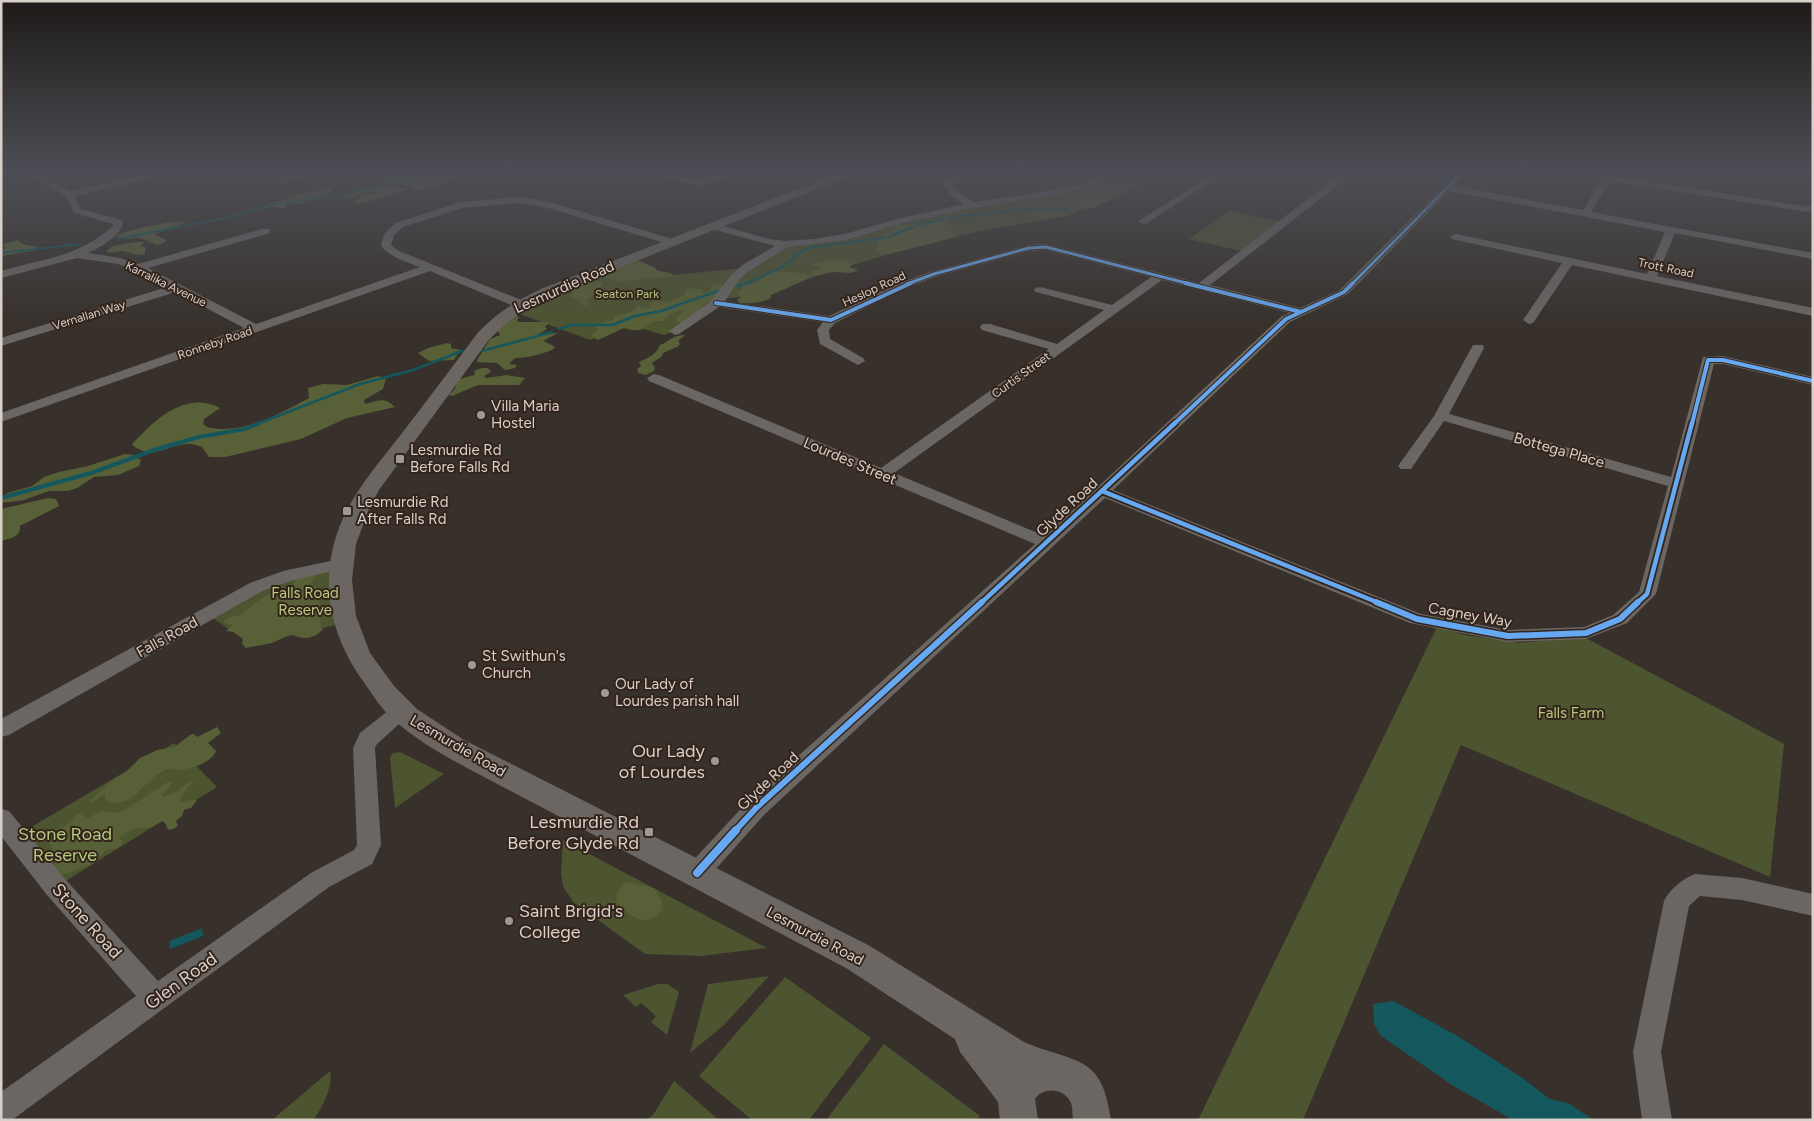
<svg xmlns="http://www.w3.org/2000/svg" width="1814" height="1121" viewBox="0 0 1814 1121" font-family="Figtree,sans-serif">
  <rect width="100%" height="100%" fill="#37302b"/>
  <path fill="#4d5430" d="M1101 178 1142 186 1068 216 980 231 931 242 835 270 800 281 773 294 720 299 675 331 664 335 630 325 590 340 517 313 520 304 627 260 672 275 745 268 785 244 814 242 901 221 1043 194Z
    M1229 211 1284 222 1246 252 1189 239Z
    M340 564 345 623 252 645 207 614 256 587Z
    M1437 627 1465 635 1519 643 1584 637 1784 744 1770 877 1461 745 1303 1120H1198Z
    M174 743 217 787 56 887 16 836Z
    M400 752 444 774 395 808 390 757 393 753Z
    M563 840 767 948 701 956 645 954 573 902 563 886 561 873Z
    M769 976 724 1025 690 1053 708 984Z
    M785 977 871 1038 809 1120H752L699 1076Z
    M658 984H667L679 992 667 1035 651 1022 656 1016 641 1003 636 1007 623 995Z
    M884 1044 980 1116 977 1120H826Z
    M330 1071C334 1084 322 1109 313 1120H272Z
    M674 1081 719 1120H645L653 1115Z"/>
  <path fill="#586037" d="M392 173H460L449 174 450 177 428 181 416 187 405 186 403 182 391 183 374 181 378 177Z
    M375 186 409 189 363 203 356 204 353 202 361 196 380 192C367 188 357 199 344 199L346 196 344 193 347 192Z
    M332 188V191L322 195 340 196 331 199 309 200 301 204H286L287 207 280 209 278 207H267L271 203 287 199V196Z
    M1084 189 1093 194 1090 189 1100 192 1101 196 1111 200 1093 208 1080 209 1077 204 1085 201 1082 190Z
    M1057 207 1065 209 1063 212 1065 214C1056 217 1043 221 1036 212L1041 208Z
    M945 216H950V218L945 223 952 226 951 231 960 236 889 254H881L874 250 879 247 877 245 883 239 882 236 895 230 897 225 919 224Z
    M179 221 185 223 154 234 166 240 164 243 157 245 138 237 128 239 116 237C123 229 167 223 179 221Z
    M17 240 22 244 37 247V250L1 256V250L5 249 4 244Z
    M136 242H144L141 247H145V254C133 257 132 252 123 251 117 251 112 254 106 251L113 246Z
    M834 259 855 263 849 267 858 270C850 275 844 272 835 272 827 272 820 277 811 275L812 277 771 295V298C762 303 750 304 740 303L737 300 741 297 737 293 743 289 741 287 743 285 756 283 773 272H794L811 276 812 271 823 267 812 266 811 263Z
    M637 260 654 267 658 271 671 273 673 276 616 282 605 276 609 271Z
    M597 277 599 279 597 281 602 283V286L595 290 596 294 587 299 588 304 585 306 578 300 572 298 570 296 575 293 569 291V290L587 283 586 280Z
    M719 283 722 284 720 293 713 300 702 305 703 316 695 322H677L676 318 684 311 680 310 668 315 663 321H653C644 331 636 332 624 328L598 340 591 336 598 330 594 327 603 322 614 320V316L632 312 637 306H641V309L650 308V304L655 301 667 303 686 294 685 291 691 288 703 290V294L710 291 711 285Z
    M514 314 519 317 517 321 519 322H548L549 323 545 327 547 329 539 334 558 333 543 341 552 345 555 348C546 354 526 358 515 358L509 364 517 365 515 368 505 370 497 363 476 362 490 339 500 335 497 330Z
    M685 335 678 341 680 344 677 347 663 353 662 356 652 363 655 368 654 371 646 375 638 373 637 369 641 366 639 362C648 358 657 354 660 345 670 341 673 335 685 335Z
    M447 343 451 344V348L460 350 454 360 429 361 418 353 428 348Z
    M482 368H488L491 372 484 376 486 378 507 375 525 378 519 385H478L452 396 448 395 455 389 457 380 474 375 475 374 474 371Z
    M378 376 386 378 383 389 364 400V402L366 404C379 400 384 397 395 407L347 418 301 439 225 457H209L202 447C198 446 194 444 190 444 170 443 153 462 132 445 135 440 139 437 143 433 161 414 191 392 220 408L204 419 203 424 207 427C242 436 278 414 309 398L308 388 323 384 347 385Z
    M125 454 133 455 141 460 139 466 118 475 94 477 77 488 68 491H49L24 500 1 503V498L7 493 32 486 44 477 59 472 88 466Z
    M48 498 56 499 59 506 20 526C21 537 11 538 1 541V509Z
    M315 573V577L311 583 318 589 320 607 318 614 321 622 320 627 323 629C314 640 302 640 291 634L272 643 246 648 242 644 243 639 234 632 226 631 233 625 224 623V621L232 616H238L265 596 293 585 295 579Z
    M217 727 221 733 208 743 216 751C211 763 191 769 179 770 175 770 171 768 168 769 145 777 135 809 108 802L105 799V794L93 802H88L115 778 125 773 140 758 157 750 174 747 190 735 194 734 197 737Z
    M190 781 193 782 184 792 180 800 183 802 192 800H197L191 808 184 810 182 816 176 821 178 826 173 829 168 830 165 823 162 821 150 828C140 827 124 830 119 839L123 841 121 845 114 849 106 850 93 864 61 875 52 867 59 858 52 855 53 851 49 843 51 838 78 814 82 812 86 819 102 811 114 813 123 811 168 782H172L169 788 162 795 164 797 176 792Z
    M627 882 654 888 661 899 663 909C645 930 633 917 616 902 617 893 618 887 627 882Z"/>
  <path fill="#14585e" d="M202 928 203 936 170 949V941Z
    M1393 1001 1456 1035 1521 1077 1550 1099 1570 1104 1593 1120H1513L1455 1087 1381 1036 1374 1024 1373 1004Z"/>
  <g fill="none" stroke-linecap="round" stroke-linejoin="round">
    <path stroke="#14585e" stroke-width="2" d="M117 239 226 218 276 204 332 197 428 175
      M1 253 81 244
      M745 284 782 267 802 251 814 247 885 238 915 226 952 217 1031 209 1069 210"/>
    <path stroke="#14585e" stroke-width="2.5" d="M737 286 749 283
      M559 329 571 325H612L635 316 661 311 718 291
      M482 351 552 332
      M257 424 360 384 413 370 462 351"/>
    <path stroke="#14585e" stroke-width="4" d="M1 498 91 473 157 449 199 437 245 429 260 423"/>
    <path fill="#6a6664" fill-rule="evenodd" d="M24 173H34L71 191 153 173H167L166 175 75 196 81 209 122 220 123 222C123 235 99 248 88 253L120 258 138 264 262 229H270V233L148 268 256 324 420 267C406 262 390 257 381 246L384 234 395 223 461 202 520 197 549 202 676 240 677 242 676 244H668L545 207 520 203 462 208 403 227 394 235 391 245 399 251 524 301 526 304 524 307H516L430 271 1 422V413L244 328 176 292 1 346V338L167 287 139 272 118 264 77 258 1 278V271C44 258 77 258 113 226V224L74 213 66 196Z
      M305 173H318L278 185 273 182Z
      M460 173H473L417 191 412 188Z
      M573 173H601C595 177 578 178 573 173Z
      M649 173H664L701 180 727 173H739L701 186 650 175Z
      M961 173H971L952 184 958 192 974 202C1011 196 1050 193 1086 182 1097 179 1102 172 1114 173L1090 187 1043 197 972 208 903 223 846 240 788 247 747 272 739 280 725 301 829 316 897 284 930 272 1029 245 1046 244 1199 283 1341 173H1349L1346 179 1210 285 1300 308 1340 290 1457 173H1466L1454 186 1583 210 1604 176 1607 175 1811 207 1813 209 1808 212 1610 181 1591 212 1813 253V259L1675 233 1657 276 1813 308V316L1572 265 1533 323 1529 324 1523 320 1562 263 1452 239 1451 237 1452 235 1456 234 1647 274 1665 232 1449 191 1348 294 1290 322 1113 490 1421 614 1508 630 1584 627 1613 615 1639 592 1668 486 1444 421 1411 469H1401L1398 466 1434 416 1473 345H1483L1484 348 1449 414 1671 477 1703 357 1723 356 1813 377V385L1723 364H1714L1656 594 1627 623 1586 639 1508 642 1410 623 1105 498 765 814 706 880 697 883 688 880 685 873 688 866 749 800 1035 544 649 381 647 378 654 374 659 375 881 468 1049 349 982 330 980 327 982 324H990L1057 344 1104 310 1036 292 1034 290 1036 288 1040 287 1112 305 1151 277 1046 250 1029 251 938 276 905 288 835 323 829 330 830 339 863 358 865 361 858 365 820 344 817 330 823 322 719 307 679 334 675 335 669 331 710 302 731 275 744 264 775 246 708 228V224H716L769 239 785 241 814 239 845 234 897 219 964 204 952 196 942 183ZM1162 280 1290 313 1282 316 1045 536 894 473Z
      M1215 173H1225L1147 223 1143 224 1138 221Z
      M340 559 346 560 349 564 346 568 294 580 262 591 9 735 1 737V719L250 583 283 571Z
      M401 703 408 706 411 711 408 716 377 744 375 748 381 845 372 864 329 887 12 1120H1V1092L136 996 47 895 1 836V809L9 811 65 879 158 981 311 873 354 850 357 845 353 748 360 733 394 706Z
      M1695 874 1742 878 1813 894V916L1742 900 1700 896 1689 906 1661 1052 1672 1120H1642L1633 1052 1664 901C1670 889 1682 879 1695 874Z"/>
    <path fill="#6b6662" fill-rule="evenodd" d="M839 173H854L852 175 551 295C527 307 506 321 488 341L379 490 369 509 356 544 352 580 356 616 370 653 394 686 417 709 464 740 870 946 1024 1042C1076 1064 1102 1053 1111 1120H1073C1072 1115 1073 1108 1071 1103 1065 1088 1043 1086 1035 1099L1038 1120H1000L998 1102 960 1052 955 1039 846 968 469 769C443 755 416 740 394 720 381 709 373 695 363 681 325 628 317 567 348 508 362 482 381 460 399 437 425 403 451 369 476 335 495 314 516 301 541 289Z"/>
    <defs>
      <path id="cycleway-far4" d="M907 284 934 274 1029 248 1046 247 1190 284
        M1352 284 1462 173"/>
      <path id="cycleway-far3" d="M1185 283 1301 312
        M716 303 831 320 911 283
        M1174 424 1286 319 1344 292 1353 283
        M1692 424 1708 360H1723L1813 381"/>
      <path id="cycleway-far2" d="M1102 491 1379 603
        M981 603 1175 423
        M1637 603 1647 594 1692 423"/>
      <path id="cycleway-far1" d="M1376 602 1417 619 1508 636 1586 633 1620 619 1638 602
        M735 831 757 807 982 602"/>
      <path id="cycleway" d="M697 873 736 830"/>
    </defs>
    <use href="#cycleway-far4" stroke="#33251b" stroke-width="5"/>
    <use href="#cycleway-far3" stroke="#33251b" stroke-width="6"/>
    <use href="#cycleway-far2" stroke="#33251b" stroke-width="8"/>
    <use href="#cycleway-far1" stroke="#33251b" stroke-width="9"/>
    <use href="#cycleway" stroke="#33251b" stroke-width="11"/>
    <use href="#cycleway-far4" stroke="#66a8f1" stroke-width="3"/>
    <use href="#cycleway-far3" stroke="#66a8f1" stroke-width="4"/>
    <use href="#cycleway-far2" stroke="#66a8f1" stroke-width="4.5"/>
    <use href="#cycleway-far1" stroke="#66a8f1" stroke-width="6"/>
    <use href="#cycleway" stroke="#66a8f1" stroke-width="8"/>
  </g>
  <linearGradient id="sky" x2="0" y2="1"><stop stop-color="#1e1a18"/><stop offset="0.52" stop-color="#4d4e55"/><stop offset="1" stop-color="#4d4e55" stop-opacity="0"/></linearGradient>
  <rect width="1814" height="330" fill="url(#sky)"/>
  <g fill="#a09892" stroke="#33251b" stroke-width="2">
    <circle cx="481" cy="415" r="5"/>
    <rect x="395" y="454" width="10" height="10" rx="2.5"/>
    <rect x="342" y="506" width="10" height="10" rx="2.5"/>
    <circle cx="472" cy="665" r="5"/>
    <circle cx="605" cy="693" r="5"/>
    <circle cx="715" cy="761" r="5"/>
    <rect x="644" y="827" width="10" height="10" rx="2.5"/>
    <circle cx="509" cy="921" r="5"/>
  </g>
  <g text-anchor="middle" stroke-width="4" stroke-linejoin="round" paint-order="stroke">
    <g font-size="12" fill="#d9d0ca" stroke="#33251b">
      <text transform="translate(1666 268) rotate(12)" y="4">Trott Road</text>
      <text transform="translate(166 284) rotate(26)" y="4">Karralika Avenue</text>
      <text transform="translate(874 289) rotate(-25)" y="4">Heslop Road</text>
      <text transform="translate(89 315) rotate(-17)" y="4">Vernallan Way</text>
      <text transform="translate(215 343) rotate(-19)" y="4">Ronneby Road</text>
      <text transform="translate(1021 375) rotate(-36)" y="4">Curtis Street</text>
    </g>
    <g font-size="12" fill="#b7c97f" stroke="#33251b">
      <text x="627" y="298">Seaton Park</text>
    </g>
    <g font-size="15" fill="#d9d0ca" stroke="#33251b">
      <text transform="translate(564 287) rotate(-24)" y="5">Lesmurdie Road</text>
      <text transform="translate(1559 450) rotate(16)" y="5">Bottega Place</text>
      <text transform="translate(850 461) rotate(23)" y="5">Lourdes Street</text>
      <text transform="translate(1067 507) rotate(-43)" y="5">Glyde Road</text>
      <text transform="translate(1470 615) rotate(10)" y="5">Cagney Way</text>
      <text transform="translate(167 637) rotate(-29)" y="5">Falls Road</text>
      <text transform="translate(458 746) rotate(30)" y="5">Lesmurdie Road</text>
      <text transform="translate(768 781) rotate(-43)" y="5">Glyde Road</text>
      <text transform="translate(815 936) rotate(28)" y="5">Lesmurdie Road</text>
    </g>
    <g font-size="15" fill="#d9d0ca" stroke="#33251b" text-anchor="start">
      <text x="491" y="411">Villa Maria<tspan x="491" dy="17">Hostel</tspan></text>
      <text x="410" y="455">Lesmurdie Rd<tspan x="410" dy="17">Before Falls Rd</tspan></text>
      <text x="357" y="507">Lesmurdie Rd<tspan x="357" dy="17">After Falls Rd</tspan></text>
      <text x="482" y="661">St Swithun's<tspan x="482" dy="17">Church</tspan></text>
      <text x="615" y="689">Our Lady of<tspan x="615" dy="17">Lourdes parish hall</tspan></text>
    </g>
    <g font-size="15" fill="#b7c97f" stroke="#33251b">
      <text x="305" y="598">Falls Road<tspan x="305" dy="17">Reserve</tspan></text>
      <text x="1571" y="718">Falls Farm</text>
    </g>
    <g font-size="18" fill="#d9d0ca" stroke="#33251b" text-anchor="end">
      <text x="705" y="757">Our Lady<tspan x="705" dy="21">of Lourdes</tspan></text>
      <text x="639" y="828">Lesmurdie Rd<tspan x="639" dy="21">Before Glyde Rd</tspan></text>
      <text x="519" y="917" text-anchor="start">Saint Brigid's<tspan x="519" dy="21">College</tspan></text>
    </g>
    <g font-size="18" fill="#b7c97f" stroke="#33251b">
      <text x="65" y="840">Stone Road<tspan x="65" dy="21">Reserve</tspan></text>
    </g>
    <g font-size="18" fill="#d9d0ca" stroke="#33251b">
      <text transform="translate(87 921) rotate(48)" y="6">Stone Road</text>
      <text transform="translate(181 981) rotate(-36)" y="6">Glen Road</text>
    </g>
  </g>
  <rect width="1814" height="1121" fill="none" stroke="#d9d0ca" stroke-width="5"/>
</svg>
